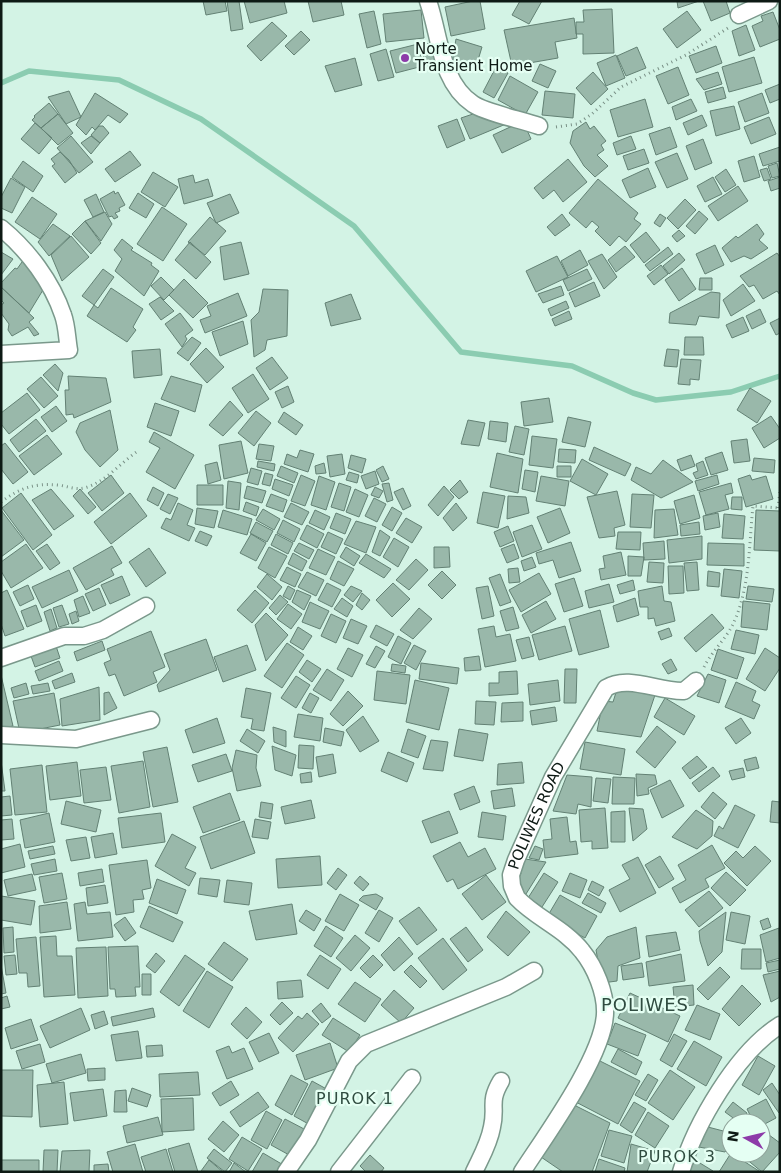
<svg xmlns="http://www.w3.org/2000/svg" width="781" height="1173" viewBox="0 0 781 1173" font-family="'DejaVu Sans',sans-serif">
  <rect width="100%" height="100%" fill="#d3f3e5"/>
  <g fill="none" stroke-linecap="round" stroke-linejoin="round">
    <path stroke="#8bccb1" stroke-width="5.5" d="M1 83 29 71 119 80 201 119 354 226 461 352 572 366 633 393 656 400 731 392 780 376"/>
  </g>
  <path fill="#99b8aa" stroke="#638174" d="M203 1H225L227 11 206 15Z
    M227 1H239L243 29 231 31Z
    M244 1H284L287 13 250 23Z
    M308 1H341L344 15 313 22Z
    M473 1H480L485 29 451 36 445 7Z
    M520 1H542L529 24 512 15Z
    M677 1H699L678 8Z
    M703 1H726L730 13 711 21Z
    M612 9 614 53 583 54V34H576V22H584L583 10Z
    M421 10 424 38 386 42 383 14Z
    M374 11 381 44 367 48 359 14Z
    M687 11 701 30 677 48 663 29Z
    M773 12 780 30V39L760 47 752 26 763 21 761 16Z
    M574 18 577 38 555 42 558 58 512 66 504 30Z
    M272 22 287 36 261 61 247 46Z
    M746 25 755 50 739 56 732 31Z
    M301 31 310 40 294 55 285 46Z
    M456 39 482 47 475 70 452 63Z
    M432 43 437 65 426 68 421 45Z
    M418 44 423 66 396 73 390 51Z
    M716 46 722 63 696 73 689 56Z
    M637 47 646 68 626 76 617 56Z
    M386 49 394 77 378 81 370 54Z
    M616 55 625 78 606 86 597 63Z
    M754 57 762 83 729 92 722 67Z
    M355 58 362 85 335 92 325 66Z
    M540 64 556 71 548 88 532 81Z
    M496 67 508 73 494 98 483 92Z
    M678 67 689 95 668 104 656 76Z
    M593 72 608 89 591 105 576 88Z
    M718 72 722 84 704 90 696 79Z
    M510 76 538 92 525 115 498 100Z
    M780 84V99L770 103 765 90Z
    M723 87 726 98 708 103 705 92Z
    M69 91 81 117 66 124 48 97Z
    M545 91 575 94 573 118 542 115Z
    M95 93 128 114 120 123 108 115 95 130 92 127 86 135 76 125Z
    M762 93 769 113 745 122 738 102Z
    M645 99 653 127 618 137 610 110Z
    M691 99 697 111 676 120 672 107Z
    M49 103 58 114 41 128 32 120 35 117 34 116Z
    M734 106 740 129 716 136 710 111Z
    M479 112 506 124 470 139 461 118Z
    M58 114 73 133 58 145 41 128Z
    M702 115 707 126 688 135 683 123Z
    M769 117 776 134 751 144 744 127Z
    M457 119 465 140 447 148 438 126Z
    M523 121 531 139 502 153 493 135Z
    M586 122 590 129 594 126 606 141 601 145 604 150 597 155 608 166 595 177 584 166 570 143 573 131Z
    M35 123 52 138 39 154 21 139Z
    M99 126H103L109 133 100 143 91 135Z
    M670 127 677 147 656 155 649 134Z
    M71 136 93 162 79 173 57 148Z
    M91 136 100 143 91 154 81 143Z
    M631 136 636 149 617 155 613 143Z
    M703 139 712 163 695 170 686 146Z
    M780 147V161L763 166 759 154Z
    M644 149 649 163 628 170 623 156Z
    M130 151 141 165 115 182 105 169Z
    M60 152 69 160 77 173 65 183 52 166 55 164 51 159Z
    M677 153 688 179 667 188 655 162Z
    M754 156 760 177 744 182 738 161Z
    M568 159 587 182 563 202 554 190 543 199 534 188Z
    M23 161 43 176 33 192 12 177Z
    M777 163 780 176 772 178 768 166Z
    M648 168 656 187 630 198 622 180Z
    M767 168 771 179 764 181 760 170Z
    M726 169 736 185 725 192 715 177Z
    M153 172 178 187 165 207 141 192Z
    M193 175 195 183 208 179 213 196 184 204 178 179Z
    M713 177 722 194 705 202 697 186Z
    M780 177V188L771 191 768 181Z
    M11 178 25 187 12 213 1 208V197Z
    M598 179 638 213 634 219 641 224 626 242 619 236 610 246 595 231 599 227 592 221 586 228 569 213Z
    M738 186 748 201 718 221 708 206Z
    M114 191 115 194 118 192 125 205 119 208 120 211 115 213 118 217 114 219 112 216 109 217 100 199Z
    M138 193 154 204 146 218 129 208Z
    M96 194 104 212 93 217 84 200Z
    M230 194 239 213 216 223 207 203Z
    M32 197 57 214 40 239 15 222Z
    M685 199 696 210 678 229 667 218Z
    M162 207 187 224 163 261 137 244Z
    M699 211 708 219 695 234 686 226Z
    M105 212 112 224 101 241 85 221Z
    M562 214 570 225 555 236 547 227Z
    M660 214 666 218 660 227 654 223Z
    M210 217 226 231 205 255 188 242Z
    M85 221 101 243 91 254 72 234Z
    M53 224 70 236 49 256 38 242Z
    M757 224 764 234 759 240 768 248 751 259 744 256 731 262 722 248 736 236 738 238Z
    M679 230 685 236 677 242 672 236Z
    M646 232 660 250 644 263 630 245Z
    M71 236 89 257 62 281 51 255Z
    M122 239 133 248 131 250 152 263 151 265 159 271 144 296 115 271 122 259 114 250Z
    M190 242 211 262 196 279 175 260Z
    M241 242 249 274 224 280 220 247Z
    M715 245 724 265 705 274 696 254Z
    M625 246 635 257 616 272 608 260Z
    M668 247 673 254 650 271 645 265Z
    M580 250 588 265 568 276 561 261Z
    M1 252 13 259 1 275Z
    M679 253 685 260 669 274 663 266Z
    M777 253 780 257V295L777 291 763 299 754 285 749 287 740 276Z
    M602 254 617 277 604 289 588 261Z
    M27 255 46 285 29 313 1 287V283L15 268 17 269Z
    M557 256 568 277 536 292 526 271Z
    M661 265 668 274 654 285 647 276Z
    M682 268 696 289 679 301 665 280Z
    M103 269 114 277 94 305 82 296Z
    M587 269 592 279 568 291 563 280Z
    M161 277 174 290 164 300 151 286Z
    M700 278H712V290H699Z
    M184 279 208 303 193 318 169 295Z
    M594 282 600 296 575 307 569 293Z
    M743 284 755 301 731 316 723 300Z
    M561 286 564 295 543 303 538 294Z
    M1 287 34 318 29 322 39 334 34 336 28 327 12 336 8 330 9 324 1 313V305L4 303 1 300Z
    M111 288 143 309 133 327 136 330 127 342 87 316 94 305 98 308Z
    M263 289 288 290 287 336 267 340 265 350 254 357 251 320 259 312Z
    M711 292 720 293 719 318 699 316 696 325 669 323 670 313Z
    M238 293 247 316 205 333 200 320 211 316 207 306Z
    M351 294 361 319 331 326 325 303Z
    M160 297 174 311 161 320 149 304Z
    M566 301 569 308 551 316 548 309Z
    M760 309 766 322 752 329 746 316Z
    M569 311 572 319 555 326 552 319Z
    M180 313 193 330 185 336 187 339 182 347 165 324Z
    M743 317 749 331 732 338 726 325Z
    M780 318V333L776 335 770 323Z
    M243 321 248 344 220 356 212 332Z
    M192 337 201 343 188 361 177 353Z
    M685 337H703L704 355H684Z
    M206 348 224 367 207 383 190 364Z
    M160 349 162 375 134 378 132 351Z
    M667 349 679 350 677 367 664 366Z
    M272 357 288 378 270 390 256 368Z
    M681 359 701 360 699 380 690 379V385L678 384Z
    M55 364 63 373 58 391 43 375Z
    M253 374 269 399 248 413 232 388Z
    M68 376 106 378 111 402 74 418 73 414 66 415 65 390H69Z
    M171 376 202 385 195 412 161 399Z
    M41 377 58 396 44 408 27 389Z
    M288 386 294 402 282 408 275 392Z
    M750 388 771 401 757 423 737 410Z
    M27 393 40 410 9 434 1 424V413Z
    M549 398 553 422 524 426 521 402Z
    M230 401 243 415 223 436 209 425Z
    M155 403 179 411 171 436 147 427Z
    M56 406 67 421 52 432 41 417Z
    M110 410 118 450 100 467 85 450 76 432 80 423Z
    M256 411 271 423 254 446 238 433Z
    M284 412 303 425 296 435 278 422Z
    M771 416 780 429V438L764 448 752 428Z
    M568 417 591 422 585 447 562 442Z
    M36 419 46 431 19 452 10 440Z
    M468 420 485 423 479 446 461 444Z
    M490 421 508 423 506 442 488 439Z
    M515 426 529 429 524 455 509 452Z
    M154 432 194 455 175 489 146 472 160 448 149 442Z
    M47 435 62 454 34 475 19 456Z
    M532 436 557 439 553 468 529 465Z
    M747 439 750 461 734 463 731 441Z
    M241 441 248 473 224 479 219 445Z
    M5 443 28 472 13 484 1 469V446Z
    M259 444 274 446 271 461 256 459Z
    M594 447 631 464 625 476 589 460Z
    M559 449 576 450 575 463 558 462Z
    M300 450 314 454 308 472 284 464 287 454 297 458Z
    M722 452 728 470 711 475 705 458Z
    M497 453 523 459 518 493 490 487Z
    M342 454 345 474 330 477 327 456Z
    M351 455 366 459 362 473 348 468Z
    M691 455 695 466 681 471 677 460Z
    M754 458 775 460 774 473 752 471Z
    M582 459 608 474 596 495 570 481Z
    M663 460 693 482 661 498 631 480 636 467 651 474Z
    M258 461 275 464 274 471 257 467Z
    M703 461 708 475 696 479 693 473 698 471 696 464Z
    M217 462 221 480 208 484 205 465Z
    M324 463 326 473 316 474 315 466Z
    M281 466 298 473 294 483 277 476Z
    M383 466 389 479 382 482 376 470Z
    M557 466H571V477H557Z
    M251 468 262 471 258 485 247 482Z
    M525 470 538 472 535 492 522 489Z
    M375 471 379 484 366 489 361 476Z
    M349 472 359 475 357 483 346 480Z
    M265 473 273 475 270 486 262 484Z
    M111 475 124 493 102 511 88 493Z
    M301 475 315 481 305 506 291 501Z
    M717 475 719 484 698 491 695 481Z
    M750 475 752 480 766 476 773 499 746 507 738 479Z
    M319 476 335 482 326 510 311 505Z
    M541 476 569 481 565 506 536 501Z
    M275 479 293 485 289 496 272 489Z
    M460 480 468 492 459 499 450 490Z
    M228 481 241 483 239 510 226 508Z
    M339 483 351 487 344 511 331 507Z
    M389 483 393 500 387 502 382 484Z
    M731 483 733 493 725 495 729 509 706 515 699 492Z
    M197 485H223V505H197Z
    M247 486 266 491 262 503 244 498Z
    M444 486 454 497 438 516 428 505Z
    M153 487 164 493 158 506 147 500Z
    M375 487 383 491 379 498 371 495Z
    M403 488 411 506 403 510 394 492Z
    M51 489 74 516 54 530 32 500Z
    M80 489 96 507 88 514 73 496Z
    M355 489 368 495 359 517 346 512Z
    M617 491 625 525 614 528 615 536 599 538 587 497Z
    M483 492 505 496 498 528 477 523Z
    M21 493 52 535 33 550 2 508Z
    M130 493 147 516 111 544 94 522Z
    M168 494 178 498 170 514 160 509Z
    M271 494 287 500 283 512 266 506Z
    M632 494 654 495 651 528 630 527Z
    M694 495 700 518 680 524 674 501Z
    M508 496 526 497 529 513 507 519Z
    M732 497H742V510L731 509Z
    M374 498 386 504 377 522 365 516Z
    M246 502 259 507 256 516 243 511Z
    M178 503 193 510 187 525 195 528 189 541 161 528 166 518 171 520Z
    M291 503 309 512 302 525 284 517Z
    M456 503 467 518 453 531 443 518Z
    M392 507 402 513 392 531 382 525Z
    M197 508 218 511 214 528 195 524Z
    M560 508 570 533 548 543 537 517Z
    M263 509 280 519 274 530 256 520Z
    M674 509 678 535 654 538 655 510Z
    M1 510 24 540 1 557Z
    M223 510 252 519 247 535 218 527Z
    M315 510 330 517 324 530 309 523Z
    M756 510 780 511V551L754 550Z
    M336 513 351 519 345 534 330 528Z
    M718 513 720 527 705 530 703 516Z
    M724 514 745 516 743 539 722 538Z
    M406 518 422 527 412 543 396 533Z
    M283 520 300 529 294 542 277 533Z
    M356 521 376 527 366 553 344 544Z
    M256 522 273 531 267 542 250 533Z
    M699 522 700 534 681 536 680 525Z
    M307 525 324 534 317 548 300 539Z
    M532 525 542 549 522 557 513 532Z
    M508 526 514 541 500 547 494 532Z
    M380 530 390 537 380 556 372 552Z
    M200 531 212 536 207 546 195 541Z
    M328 532 343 539 336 554 321 547Z
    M618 532H641L640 550 616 549Z
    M251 534 266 543 256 561 240 553Z
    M276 534 293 543 288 554 271 545Z
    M702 536V559L669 563 667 540Z
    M394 538 409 547 398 567 383 557Z
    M664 541 665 559 644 560 643 543Z
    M571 542 581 571 559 578 553 560 539 564 536 553Z
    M299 543 314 550 309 559 294 551Z
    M708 543 744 544V566L707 565Z
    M26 544 43 568 11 588 1 571V562Z
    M47 544 60 563 50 570 36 551Z
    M514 544 519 558 507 563 501 549Z
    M112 546 122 563 111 569 114 575 86 590 73 568Z
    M269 547 287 556 275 578 258 568Z
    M346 547 360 556 354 566 340 557Z
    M434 547H449L450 567 434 568Z
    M149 548 166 573 146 587 129 562Z
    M318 549 335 557 326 575 309 568Z
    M621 552 626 575 601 580 599 569 605 568 603 556Z
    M293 553 307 561 302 571 288 564Z
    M366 554 391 569 384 578 359 563Z
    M628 556 644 557 641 576H628Z
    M532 557 536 567 524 571 521 561Z
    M416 559 428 570 409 590 396 580Z
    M338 561 354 569 344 586 330 579Z
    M649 562 664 563 663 583 647 582Z
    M697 562 699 590 687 591 684 563Z
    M668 566H683L684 593 669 594Z
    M287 567 301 574 295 587 280 580Z
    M518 568 520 582 509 583 508 569Z
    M724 569 742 571 739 598 721 596Z
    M69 570 78 591 42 608 32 587Z
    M442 571 456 585 442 599 428 585Z
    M708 571 720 573 719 587 707 586Z
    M307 572 324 580 316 596 298 587Z
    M539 573 551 594 521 612 509 590Z
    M267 574 282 587 272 600 257 587Z
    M500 574 511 602 500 606 489 578Z
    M122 576 130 595 110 604 101 585Z
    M574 578 583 606 564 612 555 584Z
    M633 580 635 590 620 594 617 585Z
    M327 583 341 590 332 607 318 600Z
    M393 583 410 599 392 617 376 600Z
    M609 584 614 602 589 608 585 591Z
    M28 585 34 599 20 606 13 592Z
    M288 586 295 590 290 600 283 596Z
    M351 586 362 591 353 602 344 595Z
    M488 586 494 616 482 619 476 588Z
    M662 586 664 601 671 602 675 621 656 626 654 618 648 619V607H640L638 591Z
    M748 586 774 589 772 602 746 599Z
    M99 588 106 605 93 611 85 594Z
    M7 590 24 629 5 636 1 624V593Z
    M255 590 269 603 252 623 237 610Z
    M297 590 311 596 304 610 292 602Z
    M362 593 370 600 362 610 356 605Z
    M280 595 288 602 276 615 269 608Z
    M83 596 90 613 79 617 74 600Z
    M342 598 353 606 347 617 334 609Z
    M635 598 639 615 617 622 613 606Z
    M546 601 556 619 531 633 522 615Z
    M743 601 770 604 767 630 741 627Z
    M310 602 329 611 320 629 302 622Z
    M288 604 302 614 291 629 277 619Z
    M36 605 42 621 27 627 21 611Z
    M62 605 69 624 59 627 53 608Z
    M513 607 519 628 506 631 500 611Z
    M419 608 432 619 413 639 400 630Z
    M51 609 57 628 50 631 44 612Z
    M600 610 609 647 579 655 569 619Z
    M76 611 79 621 72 624 69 614Z
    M266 613 288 635 266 661 255 625Z
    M331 614 346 621 336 643 321 636Z
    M712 614 724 628 696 652 684 638Z
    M351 619 367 626 358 644 343 638Z
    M376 625 394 634 387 646 370 637Z
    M494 626 496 637 510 634 516 661 485 667 478 629Z
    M565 626 572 651 539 660 532 635Z
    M298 627 312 636 303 650 290 642Z
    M669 628 672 636 661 640 658 632Z
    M736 630 759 635 755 654 731 649Z
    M151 631 165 667 153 672 157 682 124 696 115 674 109 676 104 663 111 660 107 649Z
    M398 636 411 643 401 664 388 657Z
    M529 637 534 656 522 659 516 640Z
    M206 639 217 670 159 692 157 685 170 670 164 654Z
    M102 641 105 650 77 661 74 652Z
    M287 643 304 655 282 688 264 676Z
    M247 645 256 670 223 682 214 657Z
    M414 645 426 651 416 670 404 663Z
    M56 646 60 658 35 667 31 656Z
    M376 646 385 651 375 668 366 664Z
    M348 648 363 655 352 677 337 669Z
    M765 648 780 658V668L765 691 746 679Z
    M718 649 744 658 737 679 711 670Z
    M479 656 481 670 465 671 464 658Z
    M671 659 677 670 668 674 662 664Z
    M307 660 321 669 312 682 299 672Z
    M59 661 63 671 39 681 35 671Z
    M421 663 459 668 457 684 419 679Z
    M392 664 406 666 405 673 391 671Z
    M327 669 344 680 331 701 313 690Z
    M565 669H577L576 703H564Z
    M377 671 410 675 406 704 374 700Z
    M517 671 518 694 489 696V683H499V672Z
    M72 673 75 682 55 689 52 681Z
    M708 674 726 680 719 703 697 696Z
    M1 675 13 726 1 728Z
    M296 676 310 685 296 708 281 698Z
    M415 680 449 688 439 730 406 722Z
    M558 680 560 701 530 705 528 684Z
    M736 682 756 691 752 701 760 705 754 719 725 707Z
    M26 683 29 694 14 698 11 688Z
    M48 683 50 691 33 694 31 686Z
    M618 686 656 692 641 737 597 731 603 701 613 702Z
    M99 687 100 720 62 726 60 699Z
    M246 688 271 693 264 731 251 729 253 719 241 717Z
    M348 691 363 706 343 726 330 714Z
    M109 692 117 708 104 715V693Z
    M54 693 60 725 20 733 13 701Z
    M310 693 319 698 311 713 302 708Z
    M665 698 695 716 684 735 654 717Z
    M476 701 496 702 494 725 475 724Z
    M523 702V721L501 722 502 703Z
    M555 707 557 721 532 725 530 711Z
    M298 714 323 718 320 741 294 737Z
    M363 716 379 741 360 752 346 730Z
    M217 718 225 743 193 753 185 730Z
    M741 718 751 733 736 744 725 728Z
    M657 726 676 742 655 768 636 752Z
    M273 727 286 731V747L274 742Z
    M325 728 344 732 341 746 323 742Z
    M247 729 265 741 258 753 240 741Z
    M408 729 426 736 418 758 401 752Z
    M459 729 488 734 483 761 454 756Z
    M431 740 448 742 443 771 423 769Z
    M585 742 625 749 621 775 580 769Z
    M299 745 314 746 313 769 298 768Z
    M272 746 296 755 292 776 275 770Z
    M167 747 178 802 153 807 143 752Z
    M236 750 257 755 256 768 261 786 237 791 232 768Z
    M388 752 414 763 407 782 381 771Z
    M226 754 232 771 198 782 192 765Z
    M333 754 336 773 319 777 316 757Z
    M697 756 707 767 690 779 682 768Z
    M756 757 759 768 747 771 744 760Z
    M1 761 5 791H1Z
    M143 761 150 807 119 813 111 766Z
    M77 762 81 796 50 800 46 766Z
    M522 762 524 783 497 785 498 764Z
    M42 765 47 812 15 815 10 769Z
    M106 767 111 800 84 803 80 770Z
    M713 767 720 776 699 792 692 783Z
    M743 768 745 777 732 780 729 771Z
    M311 772 312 782 301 783 300 774Z
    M636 774 655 775 657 784 648 788 649 794 637 796Z
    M567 775 592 777 591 807 578 804 576 814 553 811Z
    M613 777 635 778 634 804H612Z
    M596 778 611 779 608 803 593 801Z
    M670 780 684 806 662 818 650 790Z
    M474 786 480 802 460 810 454 794Z
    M512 788 515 806 494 809 491 791Z
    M713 792 727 804 715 819 701 807Z
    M230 793 240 820 203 833 193 807Z
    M10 796 12 815 1 816V797Z
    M311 800 315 818 285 824 281 807Z
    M66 801 101 810 96 832 61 824Z
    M772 801 780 802V823L770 822Z
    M261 802 273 804 271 819 259 817Z
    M735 805 755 815 738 848 714 836 719 826 723 829Z
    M605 808 608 848 592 849V841L581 842 579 810Z
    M629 808 643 809 647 829 633 841Z
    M696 810 713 821 712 836 697 849 672 837Z
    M449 811 458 833 431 843 422 821Z
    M625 811V842H611V812Z
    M482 812 506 816 503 840 478 837Z
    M49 813 55 842 25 848 20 820Z
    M161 813 165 842 122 848 118 818Z
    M567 817 570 842 576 841 578 854 545 858 543 840 552 839 550 819Z
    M12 819 14 839 1 840V820Z
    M255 819 271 822 268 839 252 837Z
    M244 821 255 853 211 869 200 837Z
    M113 833 117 854 95 858 91 837Z
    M172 834 196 847 185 868 196 873 189 886 155 866Z
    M86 837 90 858 71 861 66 840Z
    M460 842 468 857 485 848 496 869 458 889 453 879 447 882 433 856Z
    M20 844 25 867 1 873V849Z
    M712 845 725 868 705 879 709 887 680 903 672 888 686 880 678 865Z
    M53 846 55 854 30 859 28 851Z
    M535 846 543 849 539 860 529 858Z
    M755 846 771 861 747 886 724 863 736 851 743 858Z
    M320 856 322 885 278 888 276 859Z
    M660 856 674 879 659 888 645 865Z
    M638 857 656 893 620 912 609 890 630 879 622 865Z
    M55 859 57 871 34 875 31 864Z
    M525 859 546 862 526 894 518 891 516 885 521 873 518 870Z
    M147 860 151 888 142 890 144 899 133 900 134 912 116 915 109 865Z
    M338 868 347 875 336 890 327 883Z
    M102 869 104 882 80 886 78 873Z
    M726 872 746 890 730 906 711 888Z
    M62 873 67 899 44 903 39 877Z
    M544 873 558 882 542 907 528 898Z
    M570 873 587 880 580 898 562 891Z
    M32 874 36 890 8 896 4 880Z
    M486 875 506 902 482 920 462 894Z
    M360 876 369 884 363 891 354 883Z
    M200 878 220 880 217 897 198 894Z
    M157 879 186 890 177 914 149 903Z
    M227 880 252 883 249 905 224 902Z
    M592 881 604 887 599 896 588 890Z
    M105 885 108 903 88 906 86 888Z
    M709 891 723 908 699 927 685 910Z
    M588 893 606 903 601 913 582 903Z
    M340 894 359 905 344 931 325 921Z
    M376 894 383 898 376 910 359 900 363 896Z
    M560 895 597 916 585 938 547 917Z
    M1 896 35 901 31 925 1 920Z
    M67 902 71 929 40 933 39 906Z
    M85 902 87 914 110 912 113 937 78 941 74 904Z
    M292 904 297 934 256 940 249 911Z
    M149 906 183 922 173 942 140 927Z
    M419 907 437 930 417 945 399 921Z
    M306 910 321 919 314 931 299 921Z
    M379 910 393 918 379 942 365 933Z
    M506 911 530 932 508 956 487 937Z
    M726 912 722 952 708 966 700 941 699 931Z
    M731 912 750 916 745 944 726 940Z
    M125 917 136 933 125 941 114 925Z
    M768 918 771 927 763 930 760 921Z
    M326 926 343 938 331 957 314 946Z
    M13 927 14 952 4 953 3 928Z
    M466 927 483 950 468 962 450 939Z
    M636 927 640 958 618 966 617 981 602 983 596 950 607 937Z
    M779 928 780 958 766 962 760 935Z
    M676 932 680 950 649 957 646 936Z
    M355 935 370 948 351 971 336 958Z
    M56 936 57 956H72L75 995 44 997 40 937Z
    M36 937 40 986 28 987 27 973H19L16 939Z
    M399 937 413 954 394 971 381 955Z
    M443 938 467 970 443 990 418 958Z
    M224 942 248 959 232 981 208 964Z
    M138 946 140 987H135L136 996 116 997 115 989H110L108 947Z
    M106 947 108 996 78 998 76 948Z
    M742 949H761V969H741Z
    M156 953 165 961 155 973 146 966Z
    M681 954 685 981 649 986 646 962Z
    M15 955 17 974 6 975 4 956Z
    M185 955 205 969 179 1006 160 992Z
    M320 955 341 969 328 989 307 975Z
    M373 955 383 965 370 978 360 968Z
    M780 960V969L768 972 766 963Z
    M642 963 644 977 623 980 621 966Z
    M1 965 6 993 1 994Z
    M411 965 427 981 420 988 404 972Z
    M720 967 730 977 708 1000 697 989Z
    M207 971 233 987 209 1028 183 1011Z
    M780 971V997L771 1002 763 975Z
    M142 974H151V995H142Z
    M301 980 303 997 278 999 277 982Z
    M355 982 381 999 365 1022 338 1004Z
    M693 985 694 1005 675 1007 673 987Z
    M742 985 761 1004 739 1026 722 1009Z
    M394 990 414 1008 401 1023 381 1005Z
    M630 993 680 1016 668 1042 618 1018Z
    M7 996 10 1007 1 1009V998Z
    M282 1002 293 1013 280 1025 270 1015Z
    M321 1003 331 1016 322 1023 312 1011Z
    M697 1005 720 1014 710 1040 685 1030Z
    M246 1007 262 1022 247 1039 231 1024Z
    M81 1008 90 1030 50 1048 40 1026Z
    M153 1008 155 1017 113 1026 111 1017Z
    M104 1011 108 1024 95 1029 91 1015Z
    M307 1013 319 1024 293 1052 278 1038 298 1016 302 1019Z
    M333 1018 360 1035 349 1052 322 1035Z
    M31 1019 38 1040 11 1049 5 1028Z
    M615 1023 646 1035 638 1056 607 1044Z
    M138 1031 142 1058 116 1061 111 1035Z
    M269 1033 279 1053 259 1062 249 1042Z
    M674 1034 687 1041 672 1067 660 1060Z
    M694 1041 722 1057 706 1086 677 1069Z
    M330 1043 338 1068 305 1080 296 1055Z
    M40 1044 45 1062 22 1069 16 1051Z
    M162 1045 163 1056 147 1057 146 1046Z
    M229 1046 232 1053 244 1048 253 1069 227 1079 216 1051Z
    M618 1049 642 1062 636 1075 611 1062Z
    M81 1054 86 1073 52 1083 46 1064Z
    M758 1056 775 1066 759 1095 742 1085Z
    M594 1058 640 1081 618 1124 572 1100Z
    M105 1068V1080L88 1081 87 1069Z
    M1 1070H33L32 1117 1 1116Z
    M670 1070 695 1087 673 1120 648 1103Z
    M198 1072 200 1095 160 1097 159 1074Z
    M648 1074 658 1080 646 1101 635 1095Z
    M291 1075 308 1084 292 1115 275 1105Z
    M231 1081 239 1095 220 1106 212 1093Z
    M312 1081 332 1092 314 1127 294 1116Z
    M64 1082 68 1124 40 1127 37 1085Z
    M772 1083 780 1095 779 1113 763 1090Z
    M132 1088 151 1095 147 1107 128 1101Z
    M103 1089 107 1116 74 1121 70 1093Z
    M126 1090 127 1112H114L115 1091Z
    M258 1092 269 1107 240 1127 230 1112Z
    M193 1098 194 1130 162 1132 161 1099Z
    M766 1099 776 1118 761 1126V1123H754L747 1109Z
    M634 1102 646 1109 632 1133 620 1125Z
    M733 1102 747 1113 740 1123 725 1112Z
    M572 1104 610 1123 592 1172H563L541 1157Z
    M266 1111 282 1120 267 1149 251 1140Z
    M648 1112 669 1126 655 1148 635 1135Z
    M158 1117 163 1135 127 1143 123 1126Z
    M285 1119 306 1130 291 1156 271 1145Z
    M223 1121 239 1135 224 1152 208 1139Z
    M704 1126 731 1133V1144L725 1152 699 1147Z
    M609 1130 632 1136 624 1163 601 1156Z
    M765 1132 780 1143V1152L762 1172 745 1158 749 1153H761V1137Z
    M242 1137 262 1149 248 1171 229 1159Z
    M189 1143 198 1172H175L168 1149Z
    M135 1144 143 1172H113L107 1152Z
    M631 1144 655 1151 647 1172H627Z
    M166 1149 173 1172H146L141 1157Z
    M214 1149 232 1163 225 1172 207 1158Z
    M44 1150H58L57 1172H43Z
    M90 1150 89 1172H60L62 1151Z
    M263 1153 285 1166 282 1172H252Z
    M731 1153 759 1171V1172H719Z
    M370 1155 384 1168 381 1172H366L360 1166Z
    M599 1159 625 1168 624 1172H595Z
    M1 1160H39V1172H1Z
    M209 1160 223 1172 201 1171Z
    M695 1160 713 1171V1172H689Z
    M234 1163 246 1172H229Z
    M108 1164 109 1172H94V1165Z"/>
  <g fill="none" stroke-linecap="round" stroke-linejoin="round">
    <defs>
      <g id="street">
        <path d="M428 1C440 35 440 82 473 104 486 113 523 120 539 126"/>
        <path d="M739 15 769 1"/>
        <path d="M1 228C28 250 52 282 63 315 67 326 67 339 69 350L1 354"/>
        <path d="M1 658 64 636H84L103 630 146 606"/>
        <path d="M1 735 76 739 151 720"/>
        <path d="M286 1172 308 1140 349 1061 366 1044 506 987 534 971"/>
        <path d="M339 1172 412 1078"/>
        <path d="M474 1172C481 1157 489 1144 492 1127 497 1106 488 1103 501 1081"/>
        <path id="s1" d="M522 1172C546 1135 603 1057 605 1014 606 993 595 967 582 951 565 929 536 918 517 898L512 886 511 875 516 860 553 777 606 688C628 674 658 692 684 691L696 681"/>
        <path d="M681 1172C695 1124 737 1052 780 1025"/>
      </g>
    </defs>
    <use href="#street" stroke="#7a988b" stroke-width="19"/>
    <path stroke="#799086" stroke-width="3" stroke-dasharray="1 4" stroke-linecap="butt" d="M556 127 577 124 592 114 621 87 686 55 728 28
      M1 502C20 488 34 483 58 485 67 486 75 490 84 488 105 483 121 462 138 451
      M778 508 780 491
      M704 667C712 651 727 638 734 622 750 587 749 544 753 506L780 508"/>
    <use href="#street" stroke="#fff" stroke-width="16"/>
  </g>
  <circle fill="#8d3ba9" stroke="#e5fff3" stroke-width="2" cx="405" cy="58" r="5"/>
  <g text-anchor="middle" stroke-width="4.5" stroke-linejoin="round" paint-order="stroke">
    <g font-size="15" fill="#0e1a15" stroke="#e5fff3" text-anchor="start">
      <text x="415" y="54">Norte<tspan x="415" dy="17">Transient Home</tspan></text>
    </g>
    <g font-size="15" fill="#0e1a15" stroke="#e5fff3">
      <text dy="5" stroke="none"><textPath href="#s1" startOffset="421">POLIWES ROAD</textPath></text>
    </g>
    <g font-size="16" letter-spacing="1" fill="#304c40" stroke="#e5fff3">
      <text x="355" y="1104">PUROK 1</text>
      <text x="677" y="1162">PUROK 3</text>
    </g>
    <g font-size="18" letter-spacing="1" fill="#304c40" stroke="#e5fff3">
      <text x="645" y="1011">POLIWES</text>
    </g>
  </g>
  <rect width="781" height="1173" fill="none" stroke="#0e1a15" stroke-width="5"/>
  <g transform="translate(746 1138) rotate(278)"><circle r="24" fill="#e5fff3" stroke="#8fa39a"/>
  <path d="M0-4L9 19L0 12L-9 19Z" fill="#8d3ba9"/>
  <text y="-8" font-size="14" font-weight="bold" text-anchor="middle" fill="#0e1a15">N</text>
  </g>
</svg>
